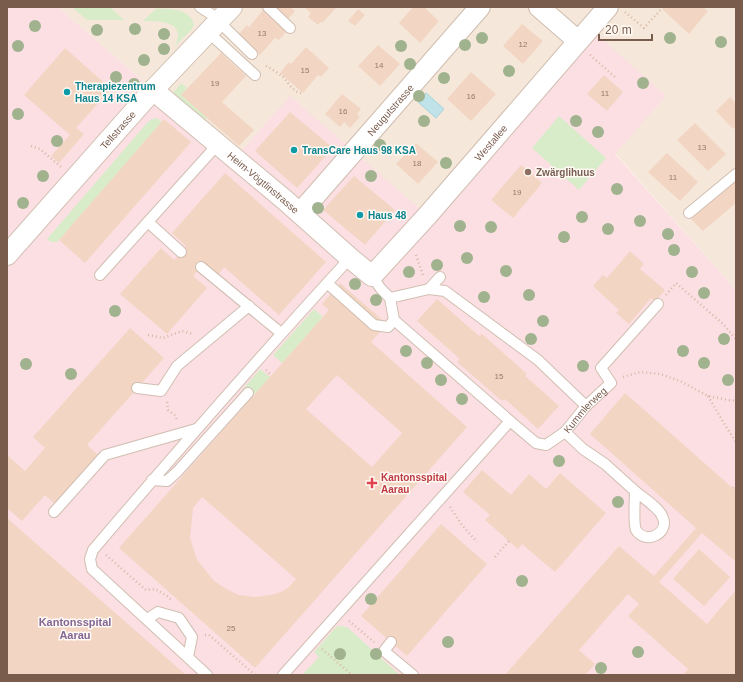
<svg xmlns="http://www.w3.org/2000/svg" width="743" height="682" viewBox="0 0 743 682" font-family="Helvetica,sans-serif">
  <rect width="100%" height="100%" fill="#fdf6ec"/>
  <path fill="#f5e8da" d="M58 7H736V290L615 153 427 216 290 97 235 158 153 90Z"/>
  <path fill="#fbdfe3" d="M7 7H58L153 90 235 158 290 96 427 215 590 28 666 96 615 154 736 290V675H7Z"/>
  <path fill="#d8ecc9" d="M72 7H110L124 20H87Z
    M156 9C169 8 191 9 194 25L191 30 175 46C187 21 160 21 143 21Z
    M181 83 187 88 181 95 207 117 203 123 174 95V92Z
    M559 116 606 158 579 190 532 148Z
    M157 118 162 122 59 240 57 242H51L47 239 147 123 152 119Z
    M314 309 323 317 282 363 273 355Z
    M260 369 270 377 252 397 245 391H241Z
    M338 626H343L347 627 400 675H302L319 657 314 652 335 628Z"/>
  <path fill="#bfe3e8" stroke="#a5d3da" d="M426 93 444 109 436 118 418 102Z"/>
  <path fill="#f3d5c3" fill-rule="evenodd" d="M274 7H290L295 11 288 19Z
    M304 7H337L322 23 320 22 318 25 308 17 311 13Z
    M413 7H424L439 21 420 43 399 23Z
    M665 7H703L708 11 689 34 663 10Z
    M358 9 365 15 355 26 348 21Z
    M263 10 287 31 279 40 275 38 260 55 238 35 247 25 249 27Z
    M522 24 543 41 523 64 503 46Z
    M378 45 400 64 380 86 358 66Z
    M306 47 329 68 321 77 318 75 303 93 280 73 289 62 291 64Z
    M65 48 111 89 76 128 84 134 59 163 51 156 70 135 24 95Z
    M221 53 246 76 222 102 254 130 239 146 181 95Z
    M471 72 496 94 471 121 447 99Z
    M604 75 623 92 607 111 587 94Z
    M342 94 361 109 357 114 360 117 350 128 344 122 340 127 325 114Z
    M730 97 736 103V126L733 129 716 111Z
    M290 112 333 148 297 188 255 151Z
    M164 119 191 142 85 263 59 240Z
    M695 123 726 154 708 171 677 140Z
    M416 143 438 162 418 184 396 164Z
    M667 153 698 182 680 201 648 172Z
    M521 165 542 183 513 218 491 200Z
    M225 173 326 262 279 315 224 267 218 275 205 263 193 276 207 288 167 334 120 294 161 248 174 260 186 246 172 233Z
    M354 176 395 210 365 245 323 210Z
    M736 181V203L703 231 691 219Z
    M630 251 644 264 640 269 665 290 655 302 651 298 629 324 616 313 619 310 593 286 603 275 607 278Z
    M340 283 387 324 371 342 467 427 255 668 119 548 329 310 322 304ZM337 375 402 433 372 467 306 409ZM202 497 296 579 288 588 281 592 271 595 255 597 239 595 228 590 214 581 197 560 190 538 193 508Z
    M437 299 479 336 482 334 527 374 525 376 559 406 538 429 505 399 502 401 457 362 460 359 417 321Z
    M130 328 164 358 87 445 100 457 57 506 45 495 22 521 7 508V455L25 471 45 448 33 437Z
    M625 393 736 491V562L702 533 659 582 707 624 736 590V675H683L688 669 628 616 639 604 628 594 579 650 595 664 585 675H505L619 546 654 576 696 528 590 434Z
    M482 470 511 495 529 474 546 489 560 473 606 513 555 572 522 544 518 549 485 520 490 515 463 492Z
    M7 518 186 675H7Z
    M441 524 487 564 407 656 361 616Z
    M699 549 730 577 704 606 673 579Z"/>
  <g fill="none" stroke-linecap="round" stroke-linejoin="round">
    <defs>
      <g id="lane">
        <path d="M200 7 211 14 252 54"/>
        <path d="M268 7 290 28"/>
        <path d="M208 32 255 75"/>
        <path d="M689 213 736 174"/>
        <path d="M148 222 181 252"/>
        <path d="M201 267 281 333"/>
        <path d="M100 275 218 144"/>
        <path d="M327 283 374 325 388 327 394 320"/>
        <path d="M429 289 440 277"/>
        <path d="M390 298 429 289 445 291 538 360 586 406"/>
        <path d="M137 388 161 391 177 366 249 306"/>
        <path id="s1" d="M510 421 536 443 546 445 565 432 586 406 611 383 601 368 658 304"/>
        <path d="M565 432 583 449 605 464 635 491C635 499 633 524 636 530 645 545 669 534 663 518 660 508 643 498 635 491"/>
        <path d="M152 480 167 481 177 472 248 393"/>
        <path d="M54 512 105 455 196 429"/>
        <path d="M147 619 158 612 179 618 192 637 188 657"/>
        <path d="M391 642 384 651 413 675"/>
        <path d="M207 675 92 569 90 559 93 550C177 451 262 354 350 258"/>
        <path d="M283 675C358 590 435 506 510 421L394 320 390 298 381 289 372 276"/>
      </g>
      <g id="street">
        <path d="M539 7 578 41"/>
        <path id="s2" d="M153 90 286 201 350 258 372 276 427 216 608 7"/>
        <path id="s3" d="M300 213 480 7"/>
        <path id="s4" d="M7 255 153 90 232 7"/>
      </g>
    </defs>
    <use href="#lane" stroke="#d1beb0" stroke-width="12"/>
    <use href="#street" stroke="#d1beb0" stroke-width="22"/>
    <path stroke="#d9b8a5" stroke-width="2.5" stroke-dasharray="1 3" stroke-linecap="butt" d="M625 12 644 28 663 7
      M590 55 616 78
      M266 66C272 69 278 73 283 77 289 83 293 93 303 93
      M31 146 40 149 61 167
      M416 255 423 275
      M666 295 676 283 723 324 736 339
      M148 335 163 338 182 331 193 334
      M266 370 271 375
      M623 377 640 372 660 374 680 381 708 396 728 400 736 401
      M708 396 725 425 736 442
      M167 402 168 410 176 416 177 421
      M733 488 736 485
      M450 507 462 525 477 542
      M106 555 146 590 155 589 167 596 172 601
      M495 557 509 541
      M349 621 374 642
      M205 635H209L255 675
      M322 649 352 675"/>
    <use href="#lane" stroke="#fff" stroke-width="10"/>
    <use href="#street" stroke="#fff" stroke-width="20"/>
  </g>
  <g fill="#a0b28e">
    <circle cx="35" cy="26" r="6"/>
    <circle cx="135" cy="29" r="6"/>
    <circle cx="97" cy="30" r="6"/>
    <circle cx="164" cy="34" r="6"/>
    <circle cx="482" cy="38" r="6"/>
    <circle cx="670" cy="38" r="6"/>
    <circle cx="721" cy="42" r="6"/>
    <circle cx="465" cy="45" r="6"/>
    <circle cx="18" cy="46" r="6"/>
    <circle cx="401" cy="46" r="6"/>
    <circle cx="164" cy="49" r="6"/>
    <circle cx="144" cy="60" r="6"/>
    <circle cx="410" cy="64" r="6"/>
    <circle cx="509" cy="71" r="6"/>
    <circle cx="116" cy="77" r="6"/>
    <circle cx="444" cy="78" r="6"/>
    <circle cx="643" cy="83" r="6"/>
    <circle cx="134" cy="84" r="6"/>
    <circle cx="419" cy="96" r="6"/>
    <circle cx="18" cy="114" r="6"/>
    <circle cx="424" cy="121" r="6"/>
    <circle cx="576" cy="121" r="6"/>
    <circle cx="598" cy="132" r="6"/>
    <circle cx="57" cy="141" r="6"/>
    <circle cx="380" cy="145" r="6"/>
    <circle cx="446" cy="163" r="6"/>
    <circle cx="43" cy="176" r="6"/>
    <circle cx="371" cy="176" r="6"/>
    <circle cx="617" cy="189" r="6"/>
    <circle cx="23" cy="203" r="6"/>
    <circle cx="318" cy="208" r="6"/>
    <circle cx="582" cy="217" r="6"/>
    <circle cx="640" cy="221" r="6"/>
    <circle cx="460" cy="226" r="6"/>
    <circle cx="491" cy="227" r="6"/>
    <circle cx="608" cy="229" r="6"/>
    <circle cx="668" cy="234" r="6"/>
    <circle cx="564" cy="237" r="6"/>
    <circle cx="674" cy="250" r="6"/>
    <circle cx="467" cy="258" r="6"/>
    <circle cx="437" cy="265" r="6"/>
    <circle cx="506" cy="271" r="6"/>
    <circle cx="409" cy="272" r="6"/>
    <circle cx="692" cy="272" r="6"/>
    <circle cx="355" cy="284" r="6"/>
    <circle cx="704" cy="293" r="6"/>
    <circle cx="529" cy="295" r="6"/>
    <circle cx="484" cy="297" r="6"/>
    <circle cx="376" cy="300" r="6"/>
    <circle cx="115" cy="311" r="6"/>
    <circle cx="543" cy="321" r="6"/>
    <circle cx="531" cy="339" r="6"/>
    <circle cx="724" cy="339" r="6"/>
    <circle cx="406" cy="351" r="6"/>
    <circle cx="683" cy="351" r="6"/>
    <circle cx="427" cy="363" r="6"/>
    <circle cx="704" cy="363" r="6"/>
    <circle cx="26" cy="364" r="6"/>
    <circle cx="583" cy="366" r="6"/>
    <circle cx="71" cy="374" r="6"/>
    <circle cx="441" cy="380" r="6"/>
    <circle cx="728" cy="380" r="6"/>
    <circle cx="462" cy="399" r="6"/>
    <circle cx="559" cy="461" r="6"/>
    <circle cx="618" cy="502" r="6"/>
    <circle cx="522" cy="581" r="6"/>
    <circle cx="371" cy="599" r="6"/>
    <circle cx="448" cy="642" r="6"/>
    <circle cx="638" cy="652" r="6"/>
    <circle cx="340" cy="654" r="6"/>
    <circle cx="376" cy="654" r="6"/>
    <circle cx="601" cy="668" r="6"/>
  </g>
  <g fill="#0f9aa8" stroke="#fffaf3" stroke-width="1.5">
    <circle cx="67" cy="92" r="4"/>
    <circle cx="294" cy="150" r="4"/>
    <circle cx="360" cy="215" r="4"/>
  </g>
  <circle fill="#8d6e63" stroke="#fffaf3" stroke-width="1.5" cx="528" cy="172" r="4"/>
  <path fill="#e0444e" stroke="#fffaf3" stroke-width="1.5" d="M370 477h4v4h4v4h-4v4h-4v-4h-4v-4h4z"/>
  <g text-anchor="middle" stroke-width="3" stroke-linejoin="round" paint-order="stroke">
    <g font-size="8" fill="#987a6a">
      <text x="262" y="36">13</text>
      <text x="523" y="47">12</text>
      <text x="379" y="68">14</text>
      <text x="305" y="73">15</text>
      <text x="215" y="86">19</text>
      <text x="605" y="96">11</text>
      <text x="471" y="99">16</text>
      <text x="343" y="114">16</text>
      <text x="702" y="150">13</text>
      <text x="417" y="166">18</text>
      <text x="673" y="180">11</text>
      <text x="517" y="195">19</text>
      <text x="499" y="379">15</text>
      <text x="231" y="631">25</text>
    </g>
    <g font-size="10" font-weight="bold" fill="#0d838f" stroke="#fffaf3" text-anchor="start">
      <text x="75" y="90">Therapiezentrum<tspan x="75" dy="12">Haus 14 KSA</tspan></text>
      <text x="302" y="154">TransCare Haus 98 KSA</text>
      <text x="368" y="219">Haus 48</text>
    </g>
    <g font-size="10" fill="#7a5c4d" stroke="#fffaf3">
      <text dy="4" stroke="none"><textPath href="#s3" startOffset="137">Neugutstrasse</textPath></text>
      <text dy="4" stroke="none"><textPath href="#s4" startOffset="167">Tellstrasse</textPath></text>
      <text dy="4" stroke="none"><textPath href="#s2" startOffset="466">Westallee</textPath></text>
      <text dy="4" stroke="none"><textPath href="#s2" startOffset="144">Heim-Vögtlinstrasse</textPath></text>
      <text dy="4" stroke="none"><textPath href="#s1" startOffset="97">Kummlerweg</textPath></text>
    </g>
    <g font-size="10" font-weight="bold" fill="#785e54" stroke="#fffaf3" text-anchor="start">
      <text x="536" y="176">Zwärglihuus</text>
    </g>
    <g font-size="10" font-weight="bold" fill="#be3a42" stroke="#fffaf3" text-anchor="start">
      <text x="381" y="481">Kantonsspital<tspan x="381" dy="12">Aarau</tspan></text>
    </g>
    <g font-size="11" font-weight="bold" fill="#846695" stroke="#fffaf3">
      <text x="75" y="626">Kantonsspital<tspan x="75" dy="13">Aarau</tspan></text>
    </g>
  </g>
  <rect width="743" height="682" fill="none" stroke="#7a5c4d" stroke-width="16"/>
  <path d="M599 34v6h53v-6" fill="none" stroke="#7a5c4d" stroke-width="2"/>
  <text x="605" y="34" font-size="12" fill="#7a5c4d" stroke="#fffaf3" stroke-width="3" paint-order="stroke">20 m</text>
</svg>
